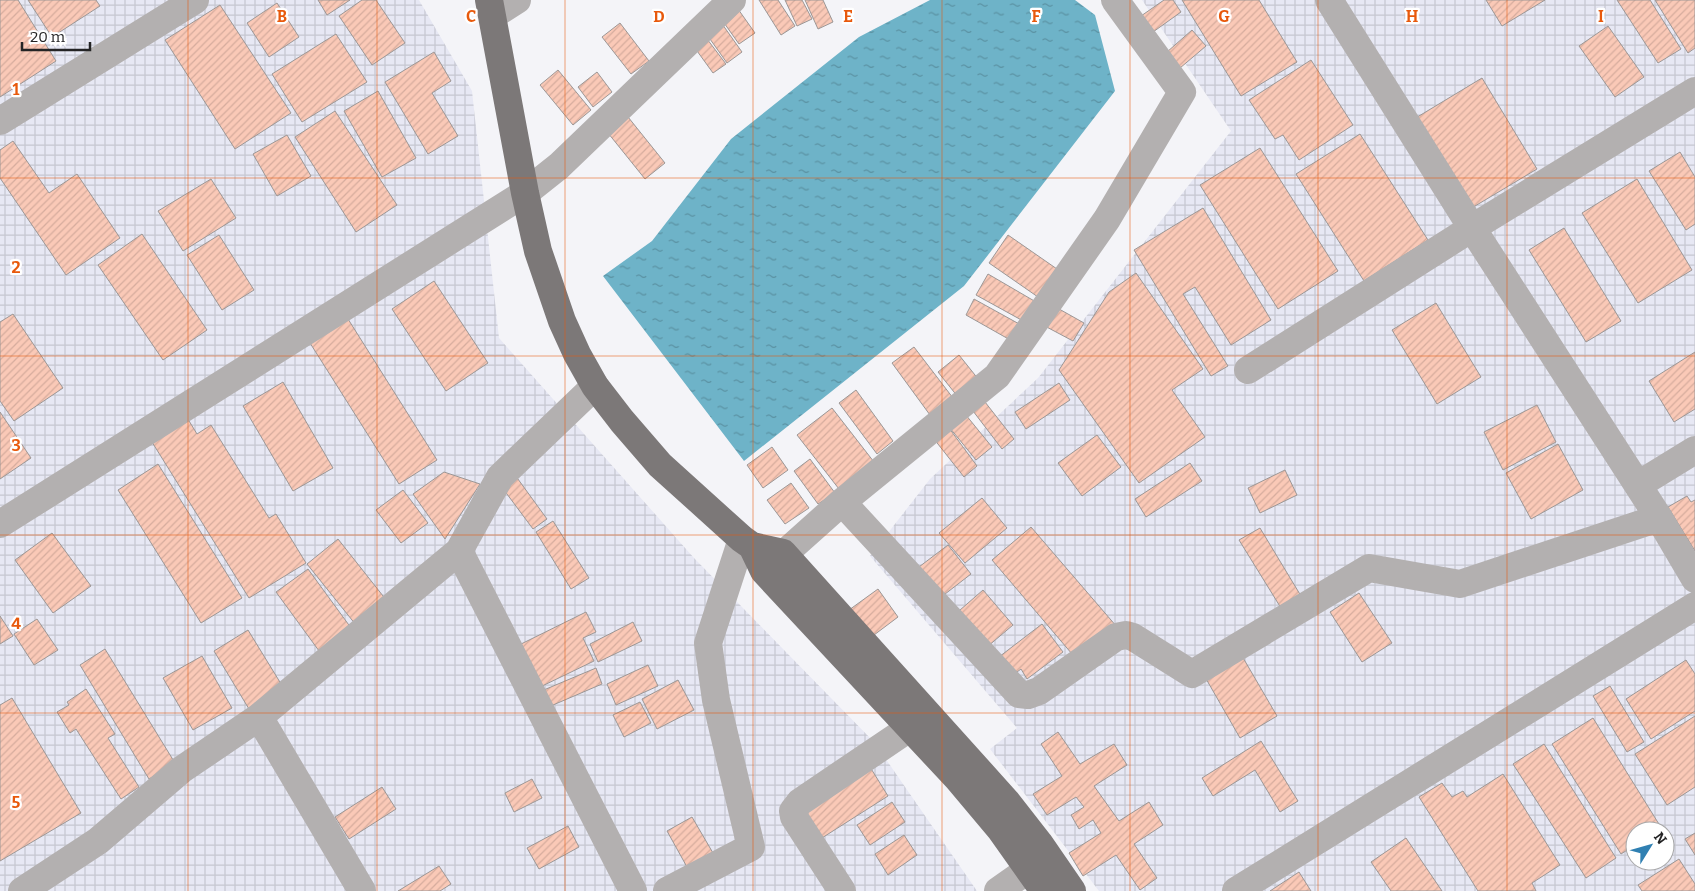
<svg xmlns="http://www.w3.org/2000/svg" width="1695" height="891" viewBox="0 0 1695 891" font-family="Bitter,serif">
  <defs>
    <pattern id="industrial-grid" width="8" height="8" patternUnits="userSpaceOnUse" patternTransform="scale(1.25)"><rect width="8" height="8" fill="#e7e8f4"/><path d="M0 4h8M4 0v8" fill="none" stroke="#c6c7d1"/></pattern>
    <pattern id="water-ripples" width="26" height="14" patternUnits="userSpaceOnUse" patternTransform="scale(1.25)"><rect width="26" height="14" fill="#6eb3c8"/><path d="M2 4q2-2 4 0t4 0M15 11q2-2 4 0t4 0" fill="none" stroke="#5a91a2"/></pattern>
    <pattern id="building-hatch" width="6" height="6" patternUnits="userSpaceOnUse" patternTransform="scale(1.25)"><rect width="6" height="6" fill="#fac9b7"/><path d="M-1 1l2-2M0 6l6-6M5 7l2-2" fill="none" stroke="#d6ac9d"/></pattern>
  </defs>
  <rect width="100%" height="100%" fill="#f4f4f8"/>
  <path fill="url(#industrial-grid)" fill-rule="evenodd" d="M0 0H419L472 91 499 338 694 558 874 742 977 891H0Z
    M1142 0H1695V891H1099L990 749 1017 728 870 556 930 479 1038 378 1231 131ZM1635 831H1665V861H1635Z"/>
  <path fill="url(#water-ripples)" d="M930 0H1075L1095 15 1115 91 964 286 744 461 603 276 652 241 731 139 859 37Z"/>
  <path fill="url(#building-hatch)" stroke="#9c9796" d="M0 0H18L56 61 0 97Z
    M28 0H96L100 6 52 37Z
    M318 0H350L327 15Z
    M362 0H376L405 43 372 65 339 16Z
    M759 0H778L795 26 781 35Z
    M785 0H802L812 19 797 26Z
    M805 0H823L833 22 818 29Z
    M1164 0H1173L1181 12 1153 32 1141 16Z
    M1182 0H1259L1297 62 1241 96Z
    M1486 0H1545L1502 26Z
    M1617 0H1650L1681 49 1658 63Z
    M1655 0H1695V48L1688 53Z
    M277 3 299 37 269 57 247 23Z
    M220 5 291 113 235 149 165 40Z
    M738 9 755 33 739 44 722 20Z
    M720 21 742 52 727 63 705 32Z
    M620 23 649 61 631 74 602 37Z
    M1608 26 1644 77 1615 97 1579 46Z
    M1192 30 1206 46 1180 68 1167 52Z
    M336 34 367 82 302 122 272 74Z
    M704 35 726 64 713 73 692 44Z
    M434 52 451 81 432 93 458 136 428 154 385 82Z
    M1311 60 1353 125 1299 160 1283 135 1275 139 1249 100Z
    M558 70 591 110 573 125 540 85Z
    M597 72 612 92 593 107 578 87Z
    M1482 78 1537 169 1470 209 1414 119Z
    M378 91 416 158 382 177 344 111Z
    M335 111 397 205 356 232 295 137Z
    M624 112 665 163 645 179 604 128Z
    M1360 134 1428 240 1364 281 1296 174Z
    M287 135 311 176 277 196 253 154Z
    M13 141 49 193 77 174 120 238 66 275 0 178V150Z
    M1260 148 1338 271 1278 309 1200 185Z
    M1680 152 1695 177V224L1686 230 1649 171Z
    M211 179 236 218 183 251 158 211Z
    M1637 179 1692 270 1638 303 1582 213Z
    M1203 208 1271 320 1231 345 1195 287 1183 294 1228 366 1211 376 1134 250Z
    M1564 228 1621 321 1586 342 1529 250Z
    M142 234 207 330 163 360 98 265Z
    M219 235 254 290 222 310 187 255Z
    M1008 235 1057 269 1038 297 989 263Z
    M1136 273 1203 369 1172 390 1205 437 1139 483 1059 370 1109 292Z
    M988 274 1036 302 1025 322 976 295Z
    M434 281 488 363 446 391 392 309Z
    M974 299 1021 325 1012 341 966 315Z
    M1436 303 1481 377 1437 404 1392 330Z
    M1052 305 1084 323 1073 341 1041 324Z
    M13 314 63 388 14 421 0 401V322Z
    M348 319 437 460 399 484 310 343Z
    M914 347 953 398 930 415 892 363Z
    M1695 352V409L1674 422 1649 381Z
    M959 355 979 380 958 397 938 372Z
    M283 382 333 468 293 491 243 406Z
    M1059 383 1070 400 1026 429 1015 412Z
    M856 390 893 441 877 454 839 403Z
    M985 402 1014 439 1002 449 973 411Z
    M1537 405 1556 442 1503 470 1484 432Z
    M832 408 874 462 839 489 797 435Z
    M961 409 992 447 976 460 945 422Z
    M183 411 197 434 211 425 269 518 276 514 306 563 249 598 147 434Z
    M0 412 31 458 0 479Z
    M949 428 977 466 964 477 934 439Z
    M1097 435 1121 467 1082 496 1058 463Z
    M1558 444 1583 490 1531 519 1506 473Z
    M772 447 788 470 763 488 747 465Z
    M810 459 835 493 818 504 794 471Z
    M1190 463 1202 481 1146 517 1135 499Z
    M158 464 242 598 201 623 118 490Z
    M1285 470 1297 495 1260 513 1248 488Z
    M444 472 480 484 445 539 413 494Z
    M515 475 547 519 533 529 501 486Z
    M791 483 809 508 785 524 767 500Z
    M403 490 428 523 401 543 376 510Z
    M1687 496 1691 502 1695 500V551L1668 507Z
    M982 498 1007 528 965 563 939 533Z
    M553 521 589 578 571 589 536 532Z
    M1031 527 1117 627 1078 661 992 560Z
    M1260 528 1301 596 1281 608 1239 540Z
    M52 533 91 586 53 613 15 560Z
    M338 539 387 601 356 625 307 564Z
    M948 545 971 574 936 601 911 573Z
    M308 569 354 632 322 655 276 592Z
    M878 589 898 617 870 638 849 610Z
    M983 590 1013 625 981 652 952 617Z
    M1359 593 1392 643 1362 662 1330 612Z
    M586 612 596 632 583 638 594 661 538 688 517 646Z
    M0 616 13 636 0 644Z
    M37 619 58 650 34 665 14 634Z
    M633 622 642 641 598 662 590 644Z
    M1042 624 1063 652 1027 679 1021 669 1009 678 995 660Z
    M248 630 286 692 252 714 214 651Z
    M105 649 175 763 149 779 80 665Z
    M202 656 232 708 193 730 163 678Z
    M1242 656 1277 716 1240 738 1205 677Z
    M1686 660 1695 674V711L1651 739 1626 699Z
    M648 665 658 686 616 705 607 684Z
    M596 668 602 684 546 708 539 692Z
    M678 680 694 710 657 729 642 699Z
    M1610 686 1644 742 1627 752 1593 696Z
    M86 689 115 734 108 738 139 787 121 799 76 729 70 733 57 712 69 705 67 702Z
    M12 698 81 813 0 861V705Z
    M640 702 651 723 624 737 613 715Z
    M1695 716V787L1667 805 1635 754Z
    M1593 718 1662 829 1658 831H1635V845L1621 854 1552 744Z
    M1058 732 1080 764 1114 744 1127 765 1094 786 1119 821 1149 802 1163 825 1134 844 1157 878 1140 890 1116 855 1083 876 1069 853 1101 833 1093 820 1079 829 1071 815 1084 807 1076 797 1047 815 1033 794 1062 776 1041 744Z
    M1261 741 1298 801 1280 812 1255 770 1213 796 1202 778Z
    M1544 744 1616 858 1586 878 1513 764Z
    M870 767 888 796 814 843 796 813Z
    M1503 774 1560 865 1532 883 1536 891H1478L1419 797 1442 783 1452 797 1463 791 1467 797Z
    M532 779 542 798 514 812 505 793Z
    M382 787 396 809 349 839 335 817Z
    M892 802 905 822 870 845 857 825Z
    M692 817 713 853 687 867 667 831Z
    M568 826 579 847 539 869 527 848Z
    M1695 833V855L1685 839Z
    M904 835 917 855 888 875 875 854Z
    M1406 838 1442 891H1391L1371 862Z
    M1679 859 1695 884V891H1642L1638 885Z
    M439 866 451 884 440 891H398Z
    M1299 872 1311 891H1270Z"/>
  <g fill="none" stroke-linecap="round" stroke-linejoin="round">
    <path stroke="#b3b0b0" stroke-width="28" d="M1329 0 1472 228 1659 518 1695 579
      M493 15 517 0
      M0 121 195 0
      M1248 370 1472 228 1695 91
      M1638 485 1695 450
      M842 502 1019 694 1028 695 1039 691 1116 637 1126 635 1133 637 1192 674 1369 568 1460 584 1659 518
      M0 524 525 193 559 166 732 0
      M459 551 633 891
      M767 569 842 502 997 376 1107 219 1182 92 1115 0
      M259 717 362 891
      M22 891 98 841 181 770 259 717 459 551 500 477 595 386
      M667 891 751 847 716 700 708 643 742 539
      M842 891 794 817 793 811 800 802 911 727
      M998 891 1029 869
      M1236 891 1695 606"/>
    <path stroke="#7c7878" stroke-width="28" d="M489 0 525 193 538 251 562 321 577 354 595 386 622 421 660 465 742 539 752 546 783 553 1007 802 1039 843 1072 891
      M752 546 764 571 958 779 1000 829 1044 891"/>
  </g>
  <path fill="none" stroke="#e8590c" stroke-width="1" stroke-opacity="0.55" d="M188 0V891M377 0V891M565 0V891M753 0V891M942 0V891M1130 0V891M1318 0V891M1507 0V891M0 178H1695M0 356H1695M0 535H1695M0 713H1695"/>
  <g font-size="16" text-anchor="middle" font-weight="bold" fill="#e8590c" stroke="#fff" stroke-width="4.5" stroke-linejoin="round" paint-order="stroke">
    <text x="282" y="22">B</text>
    <text x="471" y="22">C</text>
    <text x="659" y="22">D</text>
    <text x="848" y="22">E</text>
    <text x="1036" y="22">F</text>
    <text x="1224" y="22">G</text>
    <text x="1412" y="22">H</text>
    <text x="1601" y="22">I</text>
    <text x="16" y="95">1</text>
    <text x="16" y="273">2</text>
    <text x="16" y="451">3</text>
    <text x="16" y="629">4</text>
    <text x="16" y="808">5</text>
  </g>
  <g transform="translate(1650 846) rotate(53)"><circle r="24" fill="#ffffff" stroke="#a7a7a8"/>
  <path d="M0-4L9 19L0 12L-9 19Z" fill="#3080b2"/>
  <text y="-8" font-size="14" font-weight="bold" text-anchor="middle" fill="#242425">N</text>
  </g>
  <path d="M22 42v8h68v-8" fill="none" stroke="#242425" stroke-width="2.5"/>
  <text x="30" y="42" font-size="15" fill="#242425" stroke="#ffffff" stroke-width="4" paint-order="stroke">20 m</text>
</svg>
